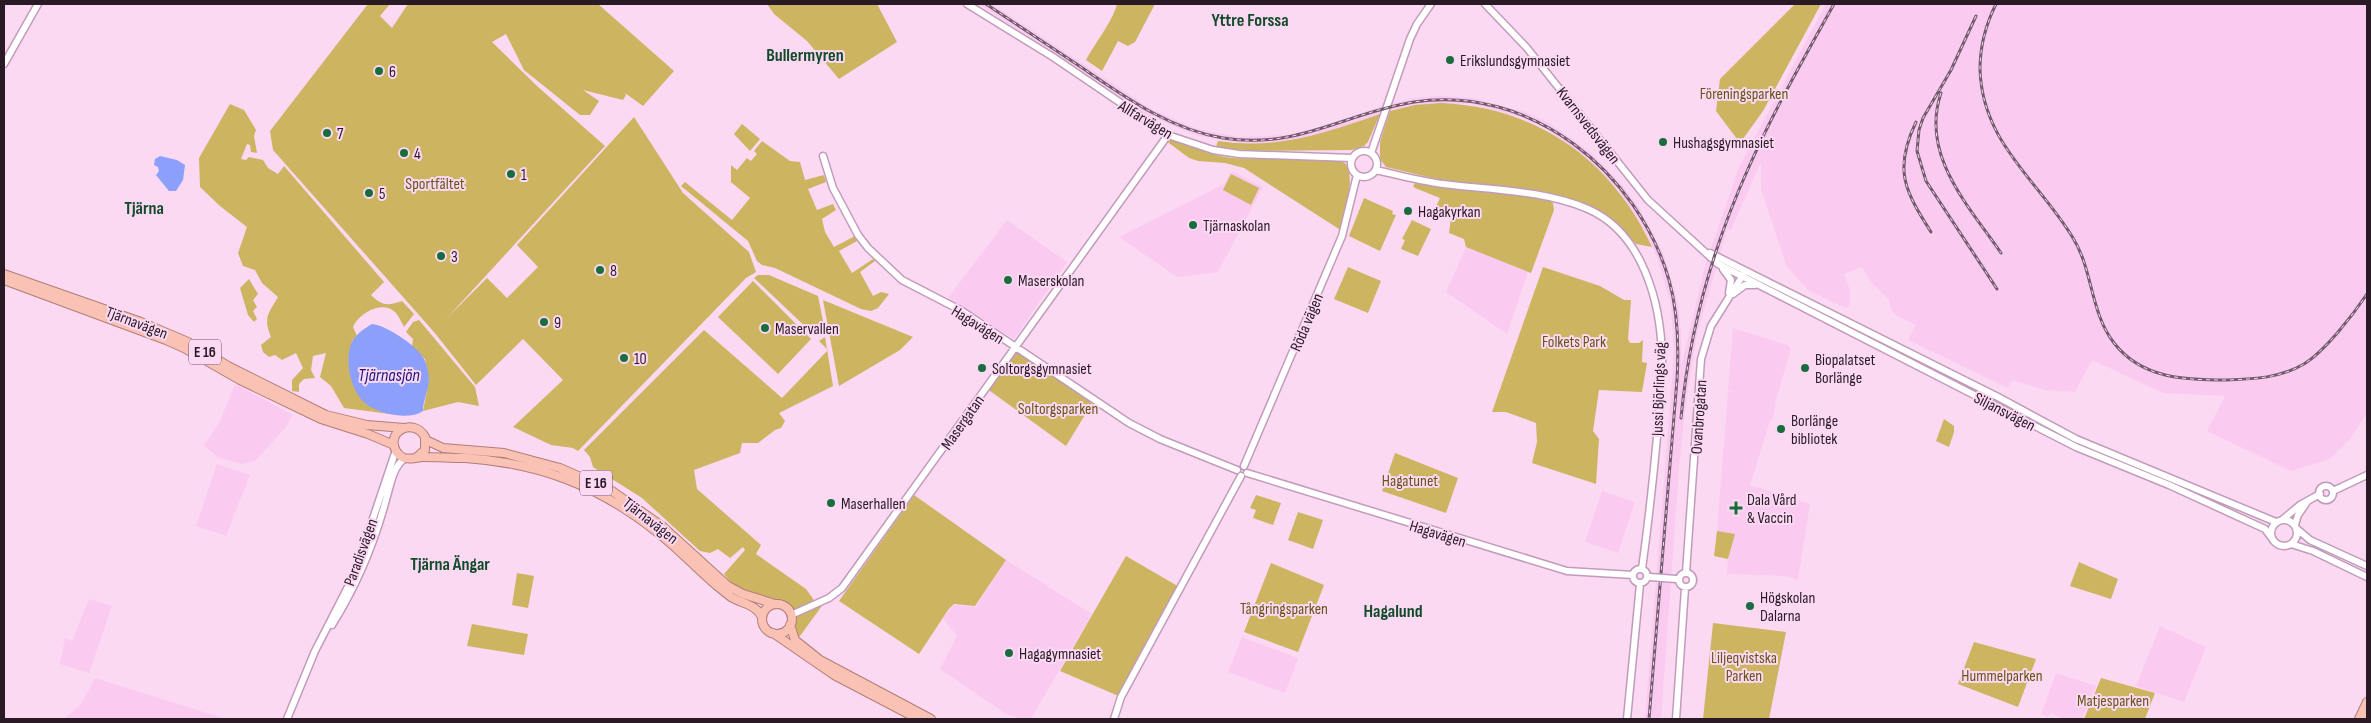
<svg xmlns="http://www.w3.org/2000/svg" width="2371" height="723" viewBox="0 0 2371 723" font-family="'Sofia Sans Condensed',sans-serif">
  <rect width="100%" height="100%" fill="#fbd9f3"/>
  <path fill="#fbcaf0" d="M979 4H992L1151 109 1197 129 1240 137 1287 135 1320 127 1383 106 1380 114 1322 134 1288 142 1240 144 1195 135 1148 115Z
    M1826 4H2367V413L2350 439 2330 459 2291 471 2207 431 2225 396 2163 393 2092 360 2075 392 2044 390 2013 380 2008 388 1908 340 1916 325 1897 316 1891 310 1889 300 1871 282 1862 267 1844 274 1850 290V306L1845 308 1809 291 1787 267 1761 189V162L1731 230 1727 229 1697 335 1686 401 1679 469 1661 719H1645L1674 355 1671 304 1657 257 1645 232 1618 190 1585 157 1546 129 1522 118 1471 104 1415 105 1390 111 1393 103 1414 98 1441 96 1472 98 1525 112 1549 123 1590 152 1623 186 1638 206 1664 255 1678 303 1681 333V367L1705 266 1739 167Z
    M1232 171 1263 187 1218 272 1177 277 1119 237 1224 184Z
    M1007 220 1067 262 1014 339 948 298Z
    M1466 247 1528 272 1507 334 1446 292Z
    M1733 328 1787 345 1791 349 1775 403 1776 405 1772 420 1770 421 1750 485 1810 504 1798 580 1786 576 1727 574 1728 557 1735 535 1717 531 1728 391 1737 393 1728 390Z
    M235 384 293 415 286 427 255 461 242 464 219 458 204 446 220 421Z
    M217 464 250 475 226 536 196 526Z
    M1602 491 1635 502 1618 553 1585 542Z
    M1006 560 1092 614 1031 719H1021L1006 714 940 669 957 636 943 618 954 605 976 607Z
    M89 599 112 606 89 673 60 664 65 638 72 641Z
    M2160 626 2206 647 2184 702 2136 686Z
    M1242 637 1298 658 1285 693 1228 672Z
    M2056 673 2096 686 2082 719H2064L2050 713 2048 717 2041 714Z
    M95 678 226 719H64L81 704Z"/>
  <path fill="#ccb461" d="M368 4H390L380 16 392 28 408 4H598L674 71 643 106 625 93 626 95 623 100 583 90 599 101 590 115H580L524 70 506 34 492 42 537 86 605 146 447 318 487 278 507 298 538 267 517 245 634 117 683 193 749 252 756 272 746 278 578 451 573 448 551 445 513 427 563 380 523 339 476 385 434 332 273 150 270 131Z
    M767 4H877L897 42 839 79 807 41 774 14Z
    M1117 4H1155L1135 42 1128 46 1118 41 1102 71 1086 60C1095 43 1113 21 1117 4Z
    M1795 4H1821L1763 111 1740 143 1716 111 1720 79Z
    M1441 103C1537 107 1612 160 1652 247L1636 244 1617 223 1584 204 1567 198 1432 178 1386 167 1380 159V142L1390 111 1415 105Z
    M230 104 244 110 256 130 254 136 257 153 251 152 250 145 247 144 241 159 246 160 249 157 263 160 268 168 278 174 284 166 384 282 371 295C382 306 388 306 402 301L414 314 404 327C402 323 399 317 396 313 383 299 359 313 353 327L357 336 352 341 365 403 390 414 344 408 331 386 320 377 326 353 313 356 311 370 315 378 304 379 299 384V392L292 391V380L303 368 296 353 282 360 275 355 269 357 263 352 261 345 271 337C263 318 268 314 278 297L262 283 255 270 243 266 238 253 247 227 220 206 200 187 199 158Z
    M1380 114 1368 142 1364 146 1352 150 1251 151 1216 147 1218 141C1278 150 1325 133 1380 114Z
    M742 124 760 139 750 151 734 134Z
    M1170 136C1190 145 1211 156 1232 158 1267 161 1313 152 1345 163 1356 176 1345 215 1342 231L1244 168 1225 163 1198 161 1189 158 1165 140Z
    M762 141 790 161 800 162 805 180 824 175 826 182 808 189 817 210 833 204 836 210 822 219 825 232 834 247 855 236 857 241 839 251 852 273 873 259 875 261 860 272 873 296 881 292 889 294 878 308 871 311 861 309 775 268 762 265 757 261 748 241 681 186 685 182 732 220 750 198 731 182V165L737 170 747 158 751 161 757 154 754 151Z
    M1231 174 1259 188 1251 205 1223 190Z
    M1416 182 1544 197 1553 203 1554 210 1531 273 1466 247 1464 239 1449 233 1451 218 1435 209 1440 198 1415 188 1413 186Z
    M1364 198 1393 211 1392 214 1396 215 1380 251 1349 236Z
    M1412 220 1431 229 1418 256 1401 249 1405 240 1402 239Z
    M1348 267 1381 281 1368 313 1334 299Z
    M1543 267 1600 286 1624 300H1631L1628 339 1630 343H1639L1643 340 1642 362 1647 363 1642 392 1599 390 1593 431 1599 439 1596 484 1532 463 1537 442 1536 423 1506 412H1492Z
    M758 275H769L818 296 824 326 822 331 811 332 754 278Z
    M249 279 258 294 253 300 257 307 253 311 257 319 254 322 248 315 240 288Z
    M753 281 811 339 778 374 718 317Z
    M823 300 913 337 900 350 839 386Z
    M419 320 475 387 479 406 458 402 423 411 429 380 425 359 412 346 413 339 406 332 413 322Z
    M704 330 782 398 828 350 819 341 825 337 833 386 779 413 785 421 781 428 775 430 758 443H742L740 453 694 470 697 489 761 545 756 554 806 589 816 603H824L800 636 795 637C789 620 798 615 781 601H775L733 585 724 574 745 550 743 547 730 558 718 549 710 553 700 551 642 498 593 467 590 457 584 450Z
    M1015 348 1094 400 1066 446 986 388Z
    M1944 419 1954 426V432L1949 447 1936 441Z
    M1395 453 1458 478 1446 513 1382 491Z
    M914 495 1006 560 975 606 954 604 948 610 919 654 839 601Z
    M1256 495 1281 503 1273 525 1253 518 1256 510 1250 508Z
    M1298 512 1323 520 1313 549 1288 540Z
    M1717 531 1735 534 1728 559 1714 556Z
    M1126 556 1181 588 1121 697 1060 671Z
    M2079 562 2118 579 2111 599 2070 586Z
    M1271 563 1324 585 1298 652 1244 632Z
    M517 573 534 576 528 608 512 605Z
    M1713 623 1786 632 1769 719H1703Z
    M472 624 528 634 524 655 467 646Z
    M1974 642 2036 659 2018 707 1958 684Z
    M2101 678 2155 693 2145 719H2084Z"/>
  <path fill="#8c9ffb" d="M160 156 177 160 185 165 183 180 176 191H169L156 175 159 171 158 167 154 165 155 159Z
    M372 324C386 325 420 347 425 361 427 366 429 375 429 380 428 391 423 401 423 411 409 421 378 414 365 403 350 391 344 359 352 342 356 334 365 328 372 324Z"/>
  <g fill="none" stroke-linecap="round" stroke-linejoin="round">
    <defs>
      <path id="tertiary" d="M967 4 1053 57 1168 135 1213 150 1239 154 1352 158
        M1485 4 1527 48 1648 200 1718 264 2076 447 2169 485 2265 529 2271 537
        M4 64 38 4
        M1351 164a13 13 0 1 1 26 0a13 13 0 1 1-26 0Z
        M1371 153 1410 39 1417 24 1431 4
        M823 156 833 188 858 235 868 248 902 280 962 311 1129 423 1160 439 1237 470
        M1376 170C1398 175 1420 181 1443 184 1490 190 1544 190 1588 209 1643 233 1661 303 1662 358 1662 384 1659 411 1657 437 1653 481 1648 525 1642 569
        M1710 253 1998 397 2076 439 2276 522
        M1723 269 1731 280 1729 293
        M1733 294 1745 285H1755
        M1244 466 1342 236 1357 175
        M1247 473 1567 571 1633 575
        M2319 493a7 7 0 1 1 14 0a7 7 0 1 1-14 0Z
        M2333 491 2367 475
        M2271 533a13 13 0 1 1 26 0a13 13 0 1 1-26 0Z
        M2282 520 2300 505 2320 494
        M2295 525 2298 515 2307 502
        M2297 529 2310 540 2367 566
        M2291 544 2313 551 2367 577
        M1633 576a7 7 0 1 1 14 0a7 7 0 1 1-14 0Z
        M1679 580a7 7 0 1 1 14 0a7 7 0 1 1-14 0Z
        M1686 573 1701 359 1711 326 1743 275
        M791 615 829 598 842 588 1168 135
        M332 625C357 585 375 542 387 496 391 483 393 467 405 458
        M287 719 315 651 354 575 396 450
        M1114 719 1121 697 1241 476
        M1627 719 1640 584
        M1676 719 1685 588"/>
      <path id="trunk" d="M4 274 141 322 188 342 228 366 326 415 367 425 404 428
        M4 280 166 340 184 348 240 380 321 419 368 434 394 445
        M426 440 443 448 504 453 530 460 560 468 612 491 662 526 728 586 743 594 775 604
        M417 457 425 450V437C414 417 385 431 396 451 398 454 401 457 404 458 411 460 417 457 423 457 437 457 451 458 465 458 539 463 598 485 657 532 678 548 696 568 716 585 721 589 726 593 731 597 742 604 756 604 762 617
        M762 619a15 15 0 1 1 30 0a15 15 0 1 1-30 0Z
        M790 625 795 640 820 660 931 719
        M773 633 834 675 918 719
        M2359 719 2367 702
        M2367 719V718"/>
    </defs>
    <use href="#tertiary" stroke="#c29bba" stroke-width="9"/>
    <use href="#trunk" stroke="#b07d77" stroke-width="10"/>
    <use href="#tertiary" stroke="#fff" stroke-width="6"/>
    <use href="#trunk" stroke="#fac2b4" stroke-width="8"/>
    <defs>
      <path id="rail" d="M986 4C1018 25 1049 46 1081 67 1125 97 1169 129 1223 138 1297 150 1345 113 1414 102 1530 84 1638 172 1669 280 1678 312 1679 346 1677 380L1649 719
        M1996 4C1986 24 1980 46 1980 69 1982 143 2038 180 2073 238 2093 270 2090 312 2114 343 2142 379 2185 380 2227 380 2255 379 2280 378 2304 364 2325 351 2353 315 2367 294
        M1976 16 1951 70 1923 118 1919 130 1917 151 1926 181 1997 289
        M1941 93C1920 155 1968 205 2001 253
        M1916 122C1893 170 1905 191 1931 232
        M1681 418C1689 332 1713 247 1748 169 1773 112 1804 58 1834 4"/>
    </defs>
    <use href="#rail" stroke="#715b6c" stroke-width="3"/>
    <use href="#rail" stroke="#fbd9f3" stroke-width="1" stroke-dasharray="4" stroke-linecap="butt"/>
    <defs>
      <path id="tertiary-bridge" d="M1650 577 1676 579"/>
    </defs>
    <use href="#tertiary-bridge" stroke="#c29bba" stroke-width="9" stroke-linecap="butt"/>
    <use href="#tertiary-bridge" stroke="#fff" stroke-width="6"/>
  </g>
  <g fill="#186c3d" stroke="#fbd9f3" stroke-width="2">
    <circle cx="1450" cy="60" r="5"/>
    <circle cx="379" cy="71" r="5"/>
    <circle cx="327" cy="133" r="5"/>
    <circle cx="1663" cy="142" r="5"/>
    <circle cx="404" cy="153" r="5"/>
    <circle cx="511" cy="174" r="5"/>
    <circle cx="369" cy="193" r="5"/>
    <circle cx="1408" cy="211" r="5"/>
    <circle cx="1193" cy="225" r="5"/>
    <circle cx="441" cy="256" r="5"/>
    <circle cx="600" cy="270" r="5"/>
    <circle cx="1008" cy="280" r="5"/>
    <circle cx="544" cy="322" r="5"/>
    <circle cx="765" cy="328" r="5"/>
    <circle cx="624" cy="358" r="5"/>
    <circle cx="982" cy="368" r="5"/>
    <circle cx="1805" cy="368" r="5"/>
    <circle cx="1781" cy="429" r="5"/>
    <circle cx="831" cy="503" r="5"/>
    <path d="M1733.5 500.5h5v5h5v5h-5v5h-5v-5h-5v-5h5z"/>
    <circle cx="1750" cy="606" r="5"/>
    <circle cx="1009" cy="653" r="5"/>
  </g>
  <g text-anchor="middle" stroke-width="4" stroke-linejoin="round" paint-order="stroke">
    <g fill="#fbd9f3" stroke="#685364" stroke-width="1">
      <rect x="189" y="339.5" width="32" height="25" rx="4"/>
      <rect x="580" y="470.5" width="32" height="25" rx="4"/>
    </g>
    <g font-size="15" font-weight="bold" fill="#291a26">
      <text x="205" y="357">E 16</text>
      <text x="596" y="488">E 16</text>
    </g>
    <g font-size="16" fill="#291a26" stroke="#fbd9f3" text-anchor="start">
      <text x="1460" y="66">Erikslundsgymnasiet</text>
      <text x="389" y="77">6</text>
      <text x="337" y="139">7</text>
      <text x="1673" y="148">Hushagsgymnasiet</text>
      <text x="414" y="159">4</text>
      <text x="521" y="180">1</text>
      <text x="379" y="199">5</text>
      <text x="1418" y="217">Hagakyrkan</text>
      <text x="1203" y="231">Tjärnaskolan</text>
      <text x="451" y="262">3</text>
      <text x="610" y="276">8</text>
      <text x="1018" y="286">Maserskolan</text>
      <text x="554" y="328">9</text>
      <text x="775" y="334">Maservallen</text>
      <text x="634" y="364">10</text>
      <text x="1815" y="365">Biopalatset<tspan x="1815" dy="18">Borlänge</tspan></text>
      <text x="992" y="374">Soltorgsgymnasiet</text>
      <text x="1791" y="426">Borlänge<tspan x="1791" dy="18">bibliotek</tspan></text>
      <text x="1747" y="505">Dala Vård<tspan x="1747" dy="18">&amp; Vaccin</tspan></text>
      <text x="841" y="509">Maserhallen</text>
      <text x="1760" y="603">Högskolan<tspan x="1760" dy="18">Dalarna</tspan></text>
      <text x="1019" y="659">Hagagymnasiet</text>
    </g>
    <g font-size="16" fill="#66561b" stroke="#fbd9f3">
      <text x="1744" y="99">Föreningsparken</text>
      <text x="435" y="189">Sportfältet</text>
      <text x="1574" y="347">Folkets Park</text>
      <text x="1058" y="414">Soltorgsparken</text>
      <text x="1410" y="486">Hagatunet</text>
      <text x="1284" y="614">Tångringsparken</text>
      <text x="1744" y="663">Liljeqvistska<tspan x="1744" dy="18">Parken</tspan></text>
      <text x="2002" y="681">Hummelparken</text>
      <text x="2113" y="706">Matjesparken</text>
    </g>
    <g font-size="16" fill="#291a26" stroke="#fbd9f3">
      <text transform="translate(1146 119) rotate(31)" y="6">Allfarvägen</text>
      <text transform="translate(1589 125) rotate(52)" y="6">Kvarnsvedsvägen</text>
      <text transform="translate(137 322) rotate(21)" y="6">Tjärnavägen</text>
      <text transform="translate(1306 322) rotate(-67)" y="6">Röda vägen</text>
      <text transform="translate(978 324) rotate(32)" y="6">Hagavägen</text>
      <text transform="translate(1658 389) rotate(-88)" y="6">Jussi Björlings väg</text>
      <text transform="translate(2005 411) rotate(27)" y="6">Siljansvägen</text>
      <text transform="translate(1698 417) rotate(-86)" y="6">Ovanbrogatan</text>
      <text transform="translate(962 422) rotate(-55)" y="6">Masergatan</text>
      <text transform="translate(651 520) rotate(38)" y="6">Tjärnavägen</text>
      <text transform="translate(1438 533) rotate(17)" y="6">Hagavägen</text>
      <text transform="translate(360 552) rotate(-70)" y="6">Paradisvägen</text>
    </g>
    <g font-size="18" font-weight="bold" fill="#124a2a" stroke="#fbd9f3">
      <text x="1250" y="26">Yttre Forssa</text>
      <text x="805" y="61">Bullermyren</text>
      <text x="144" y="214">Tjärna</text>
      <text x="450" y="570">Tjärna Ängar</text>
      <text x="1393" y="617">Hagalund</text>
    </g>
    <g font-size="18" font-style="italic" fill="#1d177b" stroke="#fbd9f3">
      <text x="389" y="381">Tjärnasjön</text>
    </g>
  </g>
  <rect width="2371" height="723" fill="none" stroke="#291a26" stroke-width="10"/>
</svg>
